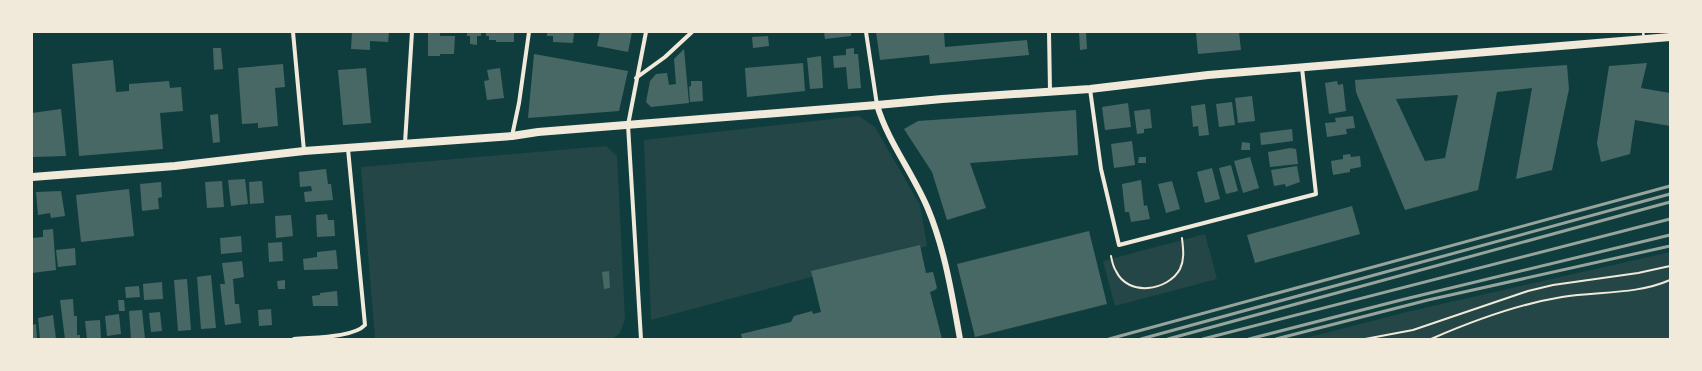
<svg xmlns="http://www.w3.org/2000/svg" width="1702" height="371" viewBox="0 0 1702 371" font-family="'Fira Sans',sans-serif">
  <rect width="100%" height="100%" fill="#0f3d3e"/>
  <path fill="#244646" d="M859 116 875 127 920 205 927 246 651 320 644 140Z
    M606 146 617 156 625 319 620 333 612 339H375L361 167Z
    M1205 234 1217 279 1115 306 1103 261Z
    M1670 252V339H1302L1407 312Z"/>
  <path fill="#486865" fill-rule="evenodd" d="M352 32H389L388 42 370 41V50L351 49Z
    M467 32H481V36H477V45L470 44V36H467Z
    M486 32H514V42H496V40H489V36H486Z
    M547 32H574L573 43 553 42V36H547Z
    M600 32H632L628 52 597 46Z
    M824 32H851V36L825 39Z
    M876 32H944L945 47 1027 40 1029 55 930 64 929 55 880 60Z
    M1079 32H1086L1087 49 1080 50Z
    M1196 32H1239L1241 50 1198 54Z
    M428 33H440V36H455L454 54H440V56H428Z
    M768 36 769 46 753 48 752 37Z
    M213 48H221L223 69 214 70Z
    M854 48V54H858L861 88 848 89 846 67 834 68 833 56 846 55V49Z
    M684 49 689 103 651 107 646 102 650 81 656 74 667 73 669 85 676 84 674 59Z
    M534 54 628 71 619 111 528 118Z
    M821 56 823 88 810 89 807 58Z
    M113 60 116 92 129 91V84L169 81 170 88 181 87 183 111 160 113 163 149 79 156 72 64Z
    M803 63 805 91 747 97 745 68Z
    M1647 63 1641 88 1670 93V126L1635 120 1630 154 1601 162 1597 143 1609 66Z
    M283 64 285 87 275 88 278 126 258 128V123L242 124 238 68Z
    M1567 65 1569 89 1552 170 1516 179 1532 88 1497 92 1478 190 1405 210 1356 92 1355 80ZM1458 95 1445 158 1425 161 1396 99Z
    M366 68 371 123 343 125 338 70Z
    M500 68 504 98 487 100 484 81 489 80 487 70Z
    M691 81H702L703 101 690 102 689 87 691 86Z
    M1337 81 1338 85 1343 84 1346 111 1329 114 1325 83Z
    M1252 96 1255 121 1238 123 1235 98Z
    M1232 102 1235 125 1219 127 1216 104Z
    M1128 103 1131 127 1105 130 1102 107Z
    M1205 104 1209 135 1199 136 1198 126 1193 127 1191 106Z
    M61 109 66 156 32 157V113Z
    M1150 109 1152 128 1144 129V133L1137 134 1134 111Z
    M1076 110 1078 155 970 163 986 208 947 220 932 172 904 129 918 121Z
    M218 114 220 142 213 143 210 115Z
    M1353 116 1355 128 1346 129 1347 134 1327 137 1325 123 1336 122 1335 118Z
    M1292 129 1293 141 1261 145 1260 133Z
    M1132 141 1135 165 1114 168 1111 144Z
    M1242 142 1250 143V150H1241Z
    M1290 148 1296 149 1298 164 1270 167 1268 152Z
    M1350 154 1351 157 1360 156 1361 167 1350 169V172L1333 175 1331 161 1343 159V155Z
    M1139 157H1146V163H1138Z
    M1250 157 1259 188 1243 193 1234 161Z
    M1231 165 1238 191 1226 194 1219 168Z
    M1297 166 1300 182 1286 187 1285 184 1274 186 1271 170Z
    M1212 168 1220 199 1205 203 1197 172Z
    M326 169 328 184H331L333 200 305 202 304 192 312 191 311 186 300 187 299 172Z
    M245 179 248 204 231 206 228 180Z
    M1141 180 1144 206 1147 205 1150 219 1131 222 1129 212H1125L1122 184Z
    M222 181 224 207 207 208 205 182Z
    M262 181 264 203 250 204 249 182Z
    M1172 181 1180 209 1166 213 1158 184Z
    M161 182 162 197 158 198 159 209 142 211 140 184Z
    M129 189 134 236 81 242 76 195Z
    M61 191 65 216 51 218 50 213 38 215 36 192Z
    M1352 206 1360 234 1255 263 1247 235Z
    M327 214 328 220H334L335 236 317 237 316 215Z
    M291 215 293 236 276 238 275 216Z
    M53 229 56 270 32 273V238L43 237V230Z
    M1089 231 1107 304 975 337 957 264Z
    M241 236 242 252 221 254 220 238Z
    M282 242 283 261 269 262 268 243Z
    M920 245 926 273 933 272 937 288 935 290 930 292 942 339H742L741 334 791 322 794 316 812 311 813 314 821 312 811 271Z
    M75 248 76 265 58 267 56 250Z
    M336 250 338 269 304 270 303 259 317 257V252Z
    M242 261 244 277 233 279 235 304H239L241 323 225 325 220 284H225L222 263Z
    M609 271 610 288 604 289 602 272Z
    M211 275 216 328 201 329 197 277Z
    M187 279 191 330 178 331 174 280Z
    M285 280V289H278L277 281Z
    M162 282 163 299 144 300 143 284Z
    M139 286 140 297 126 298 125 287Z
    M337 291 338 306H313L312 296 320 295V293Z
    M73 299 74 316H77V335H80V339H65L60 300Z
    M118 300H124L125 311H119Z
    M271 309 272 325 259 326 258 310Z
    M142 310 145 339H131L129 311Z
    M160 312 162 331 151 332 149 313Z
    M119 314 121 334 107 336 105 316Z
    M53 315 56 339H40L38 318Z
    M100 320 101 339H87L85 321Z
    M36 324 37 339H32V325Z"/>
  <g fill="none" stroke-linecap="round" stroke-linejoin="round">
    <path stroke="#f1e9da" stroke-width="2" d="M1111 256C1112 261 1113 267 1116 271 1128 297 1168 291 1180 269 1185 259 1183 248 1182 238
      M1365 339 1413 330 1528 291 1553 285 1638 273 1670 266
      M1431 339C1470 322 1519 304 1562 297 1597 291 1636 295 1670 280"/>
    <path stroke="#f1e9da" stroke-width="2.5" d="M1643 32 1644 38"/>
    <path stroke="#f1e9da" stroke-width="4" d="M293 32 304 151
      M866 32 877 105
      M1049 32 1050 91
      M636 78 665 57 692 32
      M1090 89 1101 169 1119 245 1316 194 1302 68
      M512 136 519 103 529 32
      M405 143 412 32
      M294 339C312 337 353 338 365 325L348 149
      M641 339 628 125 646 32"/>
    <path stroke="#f1e9da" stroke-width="6" d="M877 105C888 142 913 173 928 209 945 250 952 295 960 339"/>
    <path stroke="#f1e9da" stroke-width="8" d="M32 177 175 166 304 151 512 136 538 132 877 105 942 99 1090 89 1208 75 1670 37"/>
    <path stroke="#97a49c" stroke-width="3" d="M1109 339 1670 186
      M1141 339 1670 194
      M1168 339 1670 202
      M1203 339 1670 219
      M1249 339 1401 300 1670 235
      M1276 339 1428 300 1670 246"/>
  </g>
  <rect width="1702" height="371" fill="none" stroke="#f1e9da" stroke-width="66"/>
</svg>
